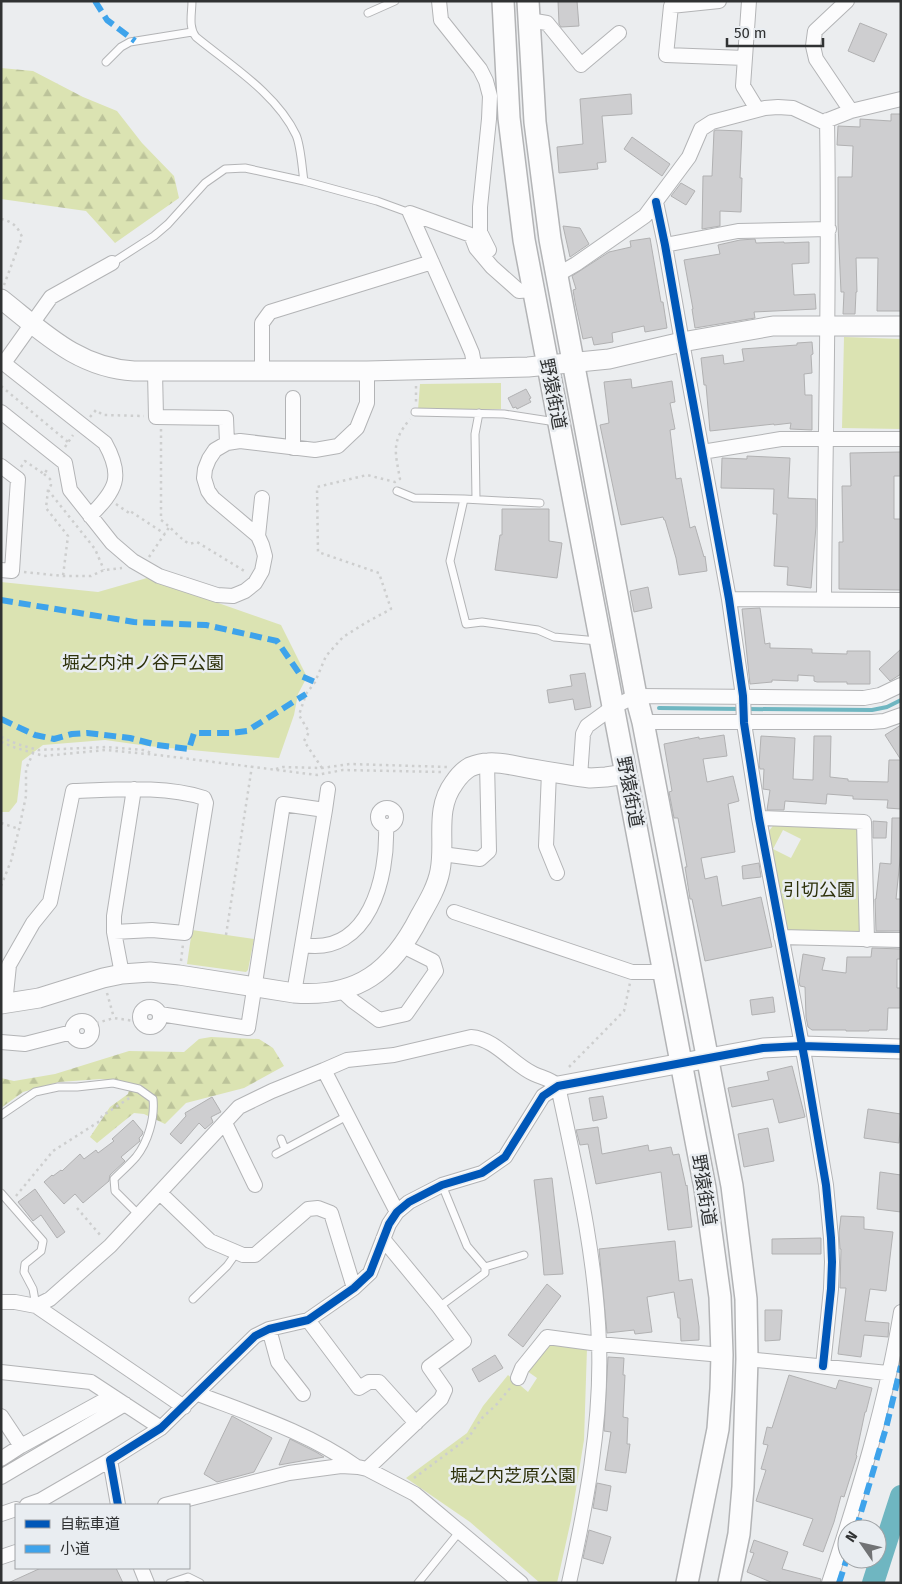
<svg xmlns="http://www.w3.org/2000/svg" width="902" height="1584" viewBox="0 0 902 1584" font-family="'Fira Sans','Noto Sans JP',sans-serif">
  <defs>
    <pattern id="forest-firs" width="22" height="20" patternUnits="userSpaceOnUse" patternTransform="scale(1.25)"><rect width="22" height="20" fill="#dbe3b2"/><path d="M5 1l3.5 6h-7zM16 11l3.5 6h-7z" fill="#bcc39a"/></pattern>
  </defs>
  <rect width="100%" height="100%" fill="#ebedef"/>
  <path fill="url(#forest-firs)" d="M1 68 33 71 83 97 117 111 142 143 174 176 179 198 115 243 86 211 1 199Z
    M211 1037 259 1039 273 1048 284 1066 244 1088 186 1103 165 1124 144 1114 134 1113 97 1143 90 1137 110 1107 128 1094 131 1083 101 1079 59 1082 23 1092 1 1108V1078L14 1081 55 1074 129 1051 184 1052 199 1039Z"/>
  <path fill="#dbe3b2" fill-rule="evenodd" d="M844 337 901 339V429L842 428Z
    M501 383V409L418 410 420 384Z
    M147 578 281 625 307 677 298 694 294 715 279 758 148 746 105 740 43 745 22 761 17 802 9 812H1V582L98 592Z
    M775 823 857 828 861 932 784 931 769 831ZM783 830 801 839 791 858 773 849Z
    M192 930 254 939 248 970 246 972 187 964Z
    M549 1343 587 1348 584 1440 571 1520 557 1583H540L470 1522 406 1478 467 1433 483 1406 508 1375 528 1392 537 1378 527 1371Z"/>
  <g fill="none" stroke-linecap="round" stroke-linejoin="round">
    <path stroke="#6fb6c1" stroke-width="4" d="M659 708 740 709
      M747 709 872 710 887 707 901 700"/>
    <path stroke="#6fb6c1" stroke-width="22" d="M873 1583 901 1496"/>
  </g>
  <path fill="#ceced0" stroke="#b1b1b2" d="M558 1H577L579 26 561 27 559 24Z
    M860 23 887 34 874 62 848 51Z
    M631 94 632 114 602 116 606 162 597 163 598 169 559 173 557 147 583 144 580 99Z
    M891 114H901V311H877L878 258H856L857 292H856L855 314H843L844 292H841L838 224V177H852L853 146 837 145 838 126 860 127V119L891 121Z
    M716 130 742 131 740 178H742L741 212 720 211V226L702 229 703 176H712L714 131Z
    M632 137 670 164 662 176 624 149Z
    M681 183 695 191 686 205 671 196Z
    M563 226 580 228 589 244 570 257Z
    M650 238 661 302H663L667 328 645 332 644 326 612 333 613 342 594 345 592 337 583 339 575 302 573 290 576 289 572 276 609 252 631 247 630 241Z
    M755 239 756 243 784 242V243L809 242V263L792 264 794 295 815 294 816 309 754 312 755 318 695 328 692 309H693L684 260 720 254 718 245 740 240Z
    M812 342 813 354 811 355 812 373 804 374 805 395H812V430L790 429 791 423 774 425V424L710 431 706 385H704L701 358 723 355 724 364 744 361 742 349 797 345V343Z
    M631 379 632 388 672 381 675 402 670 403 675 429 670 430 676 479 681 478 690 528 695 526 704 557 705 556 707 571 679 575 676 558 665 520H664L663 517 621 525 600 425 609 423 604 382Z
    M526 389 531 398 529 399 531 402 517 409 516 407 513 408 508 398Z
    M901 452V476H894V519H901V590L839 589V542H843L842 486H851L850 453Z
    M747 456 790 458 788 498 816 499V526L811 588 787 585 788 567 774 566 777 514H773L774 489 721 488 722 458 747 459Z
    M502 509H549V541L562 543 557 578 495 570 500 535H502Z
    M648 587 652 608 634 612 630 591Z
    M760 608 765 644 770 643V648L812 649V653L847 654V651H870V684H847V682H817L814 681V676L798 675V681L772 680V682L750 684 742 609Z
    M901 649V674L890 681 879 669Z
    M585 673 591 707 575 710 573 699 549 703 547 690 572 686 570 675Z
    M901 725V760L885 735Z
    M724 735 727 756 703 759 707 782 733 776 739 801 728 804 735 852 701 858 705 879 717 876 722 906 761 897 772 947 705 961 692 899H690L685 867H687L678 818H674L669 792 672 791 664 744 699 737V739Z
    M761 736 795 738 793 779 813 780 814 736H831L830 777 848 779V781L888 782 889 760H901V809L887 808 888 800 853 799V796L827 794 826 804 785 801 784 810H767L770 790 763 789 764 769H760L759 765Z
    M892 818H901V850L896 899H901V931H876L875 899H876L880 863 891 864Z
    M873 821 887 822 886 838H873Z
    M759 863 761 877 743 879 742 866Z
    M872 948 901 949V959H897V988H901V1008H888L887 1030H869V1031H846V1030H812L808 1027 806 1017 805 987 800 986 799 981 803 954 825 958 822 970 846 973 847 957H871Z
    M773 997 775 1012 752 1015 750 1000Z
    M792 1066 805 1117 779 1123 773 1099 732 1107 728 1088 769 1080 767 1072Z
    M603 1096 607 1118 593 1121 589 1098Z
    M212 1097 221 1112 211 1117 213 1122 205 1129 199 1123 181 1144 170 1134 186 1116 185 1113Z
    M868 1109 901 1114 899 1143 864 1138Z
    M133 1120 143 1132 142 1135 139 1138 140 1141 121 1157 125 1161 110 1175 109 1181 83 1203 75 1194 64 1204 44 1182 52 1175 53 1176 61 1170 62 1171 80 1154 84 1159 96 1150 98 1153 114 1141 112 1139Z
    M598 1127 602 1154 648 1145 649 1151 671 1147 673 1155 679 1154 686 1186 687 1185 692 1227 668 1230 661 1172 596 1184 588 1144 580 1145 576 1130Z
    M768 1128 774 1161 744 1167 738 1134Z
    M880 1172 901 1175V1212L877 1209Z
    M552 1178 563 1274 544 1275 540 1231 534 1180Z
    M35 1189 65 1232 57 1238 41 1215 33 1221 18 1202Z
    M841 1216 864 1217V1229L893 1232 886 1291 870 1289 865 1321 889 1323 888 1337 864 1335 861 1357 838 1354 846 1288H840L841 1249H840L839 1233Z
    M821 1238V1254H772V1239Z
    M675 1241 679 1281 692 1279 699 1327V1340L681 1341 680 1318H678L674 1292 647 1297 652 1332 635 1334 634 1330 607 1333 599 1249Z
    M547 1284 561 1296 523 1347 508 1335Z
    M765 1310H782L780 1340 765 1341Z
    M495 1355 503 1368 479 1382 472 1369Z
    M608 1357 624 1358 623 1375H625L623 1417 628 1418 627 1444H630L626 1473 605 1470 611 1432 604 1431Z
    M789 1375 836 1389 839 1380 872 1388 866 1412H865L856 1455 857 1456 844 1497 841 1496 834 1522 823 1552 803 1545 813 1519 756 1501 766 1470 761 1469 768 1445 763 1444 767 1427 772 1428Z
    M232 1416 272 1438 254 1472 217 1482 204 1474Z
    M290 1439 316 1452 324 1457 279 1465Z
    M597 1483 611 1486 607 1511 593 1508Z
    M589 1530 611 1537 603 1564 583 1558Z
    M754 1540 788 1552 782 1569 821 1579 820 1583H773L747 1572 754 1553 750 1552Z
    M41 1568H116L123 1583H8Z"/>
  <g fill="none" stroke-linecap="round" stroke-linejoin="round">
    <defs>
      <path id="lane" d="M192 1C192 13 188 27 196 37 230 65 277 94 296 135 301 146 302 169 304 181
        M368 13 395 1
        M106 62 121 47 130 42 192 32
        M112 263 154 236 168 224 205 183 225 169 245 168 304 181 377 201 410 213
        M415 412 504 414 556 422
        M397 491 414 498 464 499 450 561 466 624 482 622 538 630 554 637 598 641
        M464 499 540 503
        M476 499 475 434 479 413
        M1 1115 35 1092 58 1087H77L113 1083 139 1089 153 1099C155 1118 148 1142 136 1157 129 1165 121 1172 114 1179L115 1191 139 1215
        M281 1139 285 1149
        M276 1154 347 1116
        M1 1193 43 1241 41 1251 25 1264 24 1272 33 1289 36 1306
        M485 1267 524 1255
        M193 1299 227 1266 237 1252
        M439 1307 485 1273V1267L467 1246 442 1185
        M170 1583 188 1577 200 1583
        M418 1583 460 1531"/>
      <path id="street" d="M439 1 441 20 480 69 486 81 490 96 489 119 480 207V232L489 250
        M719 1 671 6 666 55 745 58
        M749 1 743 86 757 109
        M847 1 815 31 813 46 816 59 851 111
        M529 20 547 23 581 65 619 33
        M656 202 665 245 682 342 729 599 743 696 744 723 759 818 805 1061 826 1185 831 1238 832 1262 831 1289 823 1366
        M665 245 738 231 829 229
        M557 275 576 264 645 216 689 157 701 129 712 122 765 108 778 107 793 108 823 122 851 111 901 99
        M1 361 105 443C124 477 116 490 90 516
        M4 363 51 297 112 263
        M475 369 472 353 466 339 410 213 471 235 476 248 492 267 519 291 533 290
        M262 371V323L270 312 432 262
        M155 372 156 417 226 418 227 443
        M293 398V448
        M1 412 65 463 70 490 112 543 133 561 159 576 217 595 233 596 245 591 255 583 262 571 265 556 262 545 258 536 213 498 208 491 204 478 205 469 209 459 215 450 227 443 240 441 315 450 338 446 357 428 367 403V371
        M702 452 781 439H901
        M1 466 18 479 12 571 1 570
        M258 536 262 498
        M729 599 901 600
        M824 599C825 440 830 280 827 120
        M643 722H872L884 721 901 715
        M549 772 546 846 557 873
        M580 777 583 734 587 726 613 707 636 696 864 698 880 695 901 685
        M378 817a9 9 0 1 1 18 0a9 9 0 1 1-18 0Z
        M325 810 328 789
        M759 818 864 822 867 940
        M442 854 480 859 489 851 487 763
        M454 912 632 972H665
        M114 932V916L134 789
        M781 937 901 940
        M303 945C369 956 388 877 386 827
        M341 990 353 1001 379 1020 406 1014 436 971 433 961 403 946
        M5 1004 9 965 33 923 50 902 73 791C114 790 164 785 204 798L206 803 185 933 152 930 114 932 122 974
        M140 1017a10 10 0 1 1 20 0a10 10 0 1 1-20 0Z
        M160 1014 248 1028 283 804 325 810 294 993
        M72 1031a10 10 0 1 1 20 0a10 10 0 1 1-20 0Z
        M1 1042 25 1044 72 1032
        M324 1070 347 1060 394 1055 471 1037C496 1039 512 1064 534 1074 543 1078 551 1079 558 1086 576 1171 596 1256 599 1343 602 1424 586 1505 569 1583
        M225 1123 255 1185
        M160 1193 210 1241 243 1255H255L308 1209 318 1208 331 1213 354 1288
        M1 1302H15L36 1306 50 1299 110 1246 239 1107 272 1091 324 1070 397 1212
        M36 1306 184 1407
        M308 1320 359 1388 369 1382H379L416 1423
        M269 1329 278 1362 303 1394
        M747 1359 888 1373
        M1 1372 91 1382 161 1428
        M518 1378 522 1368 547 1337 599 1344 722 1355
        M198 1394C253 1415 309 1433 357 1467
        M1 1416 21 1446
        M1 1459 21 1446 112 1396
        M367 1469 441 1399 445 1390 429 1367 464 1341 439 1307 383 1239
        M1 1477 125 1404
        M27 1505 41 1500 110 1460
        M118 1505 110 1460 161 1428 255 1336 269 1329 308 1320 354 1288 370 1273 389 1224 397 1212 409 1202 442 1185 482 1173 505 1157 543 1096 558 1086
        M165 1505 289 1473 341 1466 358 1467 367 1469 415 1494 521 1583
        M1 1514 16 1509
        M1 1557 16 1552
        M141 1568 147 1583
        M829 1583C858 1495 886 1404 901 1312"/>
      <path id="secondary" d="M1 299C43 332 78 368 134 371H367L528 367 609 359 682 342 773 326H901
        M1 1004 39 998 103 978 122 974 150 972 179 975 294 993C358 998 392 971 420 916 428 902 437 887 440 871 446 841 434 810 454 783 458 777 463 771 470 767 475 765 483 763 488 763 500 762 511 765 522 767 545 771 567 775 590 778L606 777 626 774
        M558 1086 763 1048 802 1046 901 1049"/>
      <path id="primary" d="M503 1 509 118 524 240 705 1188 720 1297 722 1355 721 1389 718 1429 687 1583
        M528 1 535 122 550 239 636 696 643 722 732 1186 746 1299 747 1359 743 1487 739 1534 729 1583"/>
    </defs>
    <use href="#lane" stroke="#b3b4b6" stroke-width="9"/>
    <use href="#street" stroke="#b3b4b6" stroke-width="16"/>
    <use href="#secondary" stroke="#b3b4b6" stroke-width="21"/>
    <use href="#primary" stroke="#b3b4b6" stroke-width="24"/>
    <path stroke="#cdcece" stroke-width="2.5" stroke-dasharray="2.5 4" stroke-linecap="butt" d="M1 219C12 221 18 227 22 237L4 285
      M1 386 68 442
      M416 386V403
      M90 417 96 410 103 415 144 416
      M161 429V520C172 528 177 536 189 544L197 542 246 572
      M65 447 73 435
      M21 467 25 461 44 474 49 467
      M44 474 50 479 51 485 48 490 46 508 68 536 63 576
      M48 490 95 549 104 570
      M116 504 129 513 130 511 165 534
      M149 557 170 526
      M24 572 63 576H91L104 570 122 568
      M1 737 17 744 38 750 107 747 143 750 152 753
      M1 742 16 748 44 756 105 750 158 755 317 775 343 770 444 772
      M322 768 304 741 309 732 299 715 306 694 315 682 326 656 343 637 367 622 391 609 379 573 318 552 317 487 367 475 395 482 400 479C395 451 391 442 410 419
      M276 769 283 767 322 768 350 764 448 767
      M1 823 19 829
      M1 886 11 861 19 829 26 796V769L33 753
      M226 935 252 766
      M181 961 183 944
      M107 993 114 1018
      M90 1025 114 1018 141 1022
      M569 1067 624 1011 630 983
      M16 1196 53 1151 100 1121 102 1116 131 1097
      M77 1208 101 1236
      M414 1478 468 1438 482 1418 497 1404 511 1387"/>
    <use href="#lane" stroke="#fcfcfd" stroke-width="7"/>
    <use href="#street" stroke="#fcfcfd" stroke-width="14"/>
    <use href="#secondary" stroke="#fcfcfd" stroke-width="19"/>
    <use href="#primary" stroke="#fcfcfd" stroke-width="21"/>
    <path stroke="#3ea3eb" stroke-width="6" stroke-dasharray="12 6" stroke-linecap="butt" d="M95 1 107 20 135 41
      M1 600 134 622 206 625 277 641 301 676 315 682
      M1 719 35 735 54 739 72 734 87 733 130 738 157 745 189 749 194 733H231L247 731 306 694
      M856 1529 886 1428 901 1366
      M839 1583 847 1558"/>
    <defs>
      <path id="cycleway" d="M656 202 665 245 682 342 729 599 743 696 744 723 759 818 805 1061 826 1185 831 1238 832 1262 831 1289 823 1366
        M118 1505 110 1460 161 1428 255 1336 269 1329 308 1320 354 1288 370 1273 389 1224 397 1212 409 1202 442 1185 482 1173 505 1157 543 1096 558 1086 763 1048 802 1046 901 1049"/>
    </defs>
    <use href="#cycleway" stroke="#e9edf1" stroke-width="11"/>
    <use href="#cycleway" stroke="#0057b8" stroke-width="8"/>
  </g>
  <g text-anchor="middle" stroke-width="5" stroke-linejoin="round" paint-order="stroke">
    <g font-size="18" fill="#303233" stroke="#e9edf1">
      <text transform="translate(553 394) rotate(79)" y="6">野猿街道</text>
      <text transform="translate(630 792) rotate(79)" y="6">野猿街道</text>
      <text transform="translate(704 1190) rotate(81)" y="6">野猿街道</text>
    </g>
    <g font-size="18" fill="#2e320b" stroke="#e9edf1">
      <text x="143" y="669">堀之内沖ノ谷戸公園</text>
      <text x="819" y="896">引切公園</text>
      <text x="513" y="1482">堀之内芝原公園</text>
    </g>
  </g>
  <rect width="902" height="1584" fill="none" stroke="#303233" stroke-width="5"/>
  <rect x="15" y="1504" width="175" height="65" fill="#e9edf1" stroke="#9fa2a5"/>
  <rect x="25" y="1520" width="25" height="8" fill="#0057b8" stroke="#9fa2a5"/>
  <text x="60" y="1529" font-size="15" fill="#303233">自転車道</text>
  <rect x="25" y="1545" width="25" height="8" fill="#3ea3eb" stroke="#9fa2a5"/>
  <text x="60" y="1554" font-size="15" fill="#303233">小道</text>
  <g transform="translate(862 1544) rotate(304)"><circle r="24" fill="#e9edf1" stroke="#9fa2a5"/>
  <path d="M0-4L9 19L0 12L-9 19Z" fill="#717375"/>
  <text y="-8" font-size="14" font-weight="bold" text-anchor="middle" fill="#303233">N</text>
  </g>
  <path d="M727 38v8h96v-8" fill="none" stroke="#303233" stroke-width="2.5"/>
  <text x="734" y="38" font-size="15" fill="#303233" stroke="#e9edf1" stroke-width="4" paint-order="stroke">50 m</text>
</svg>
